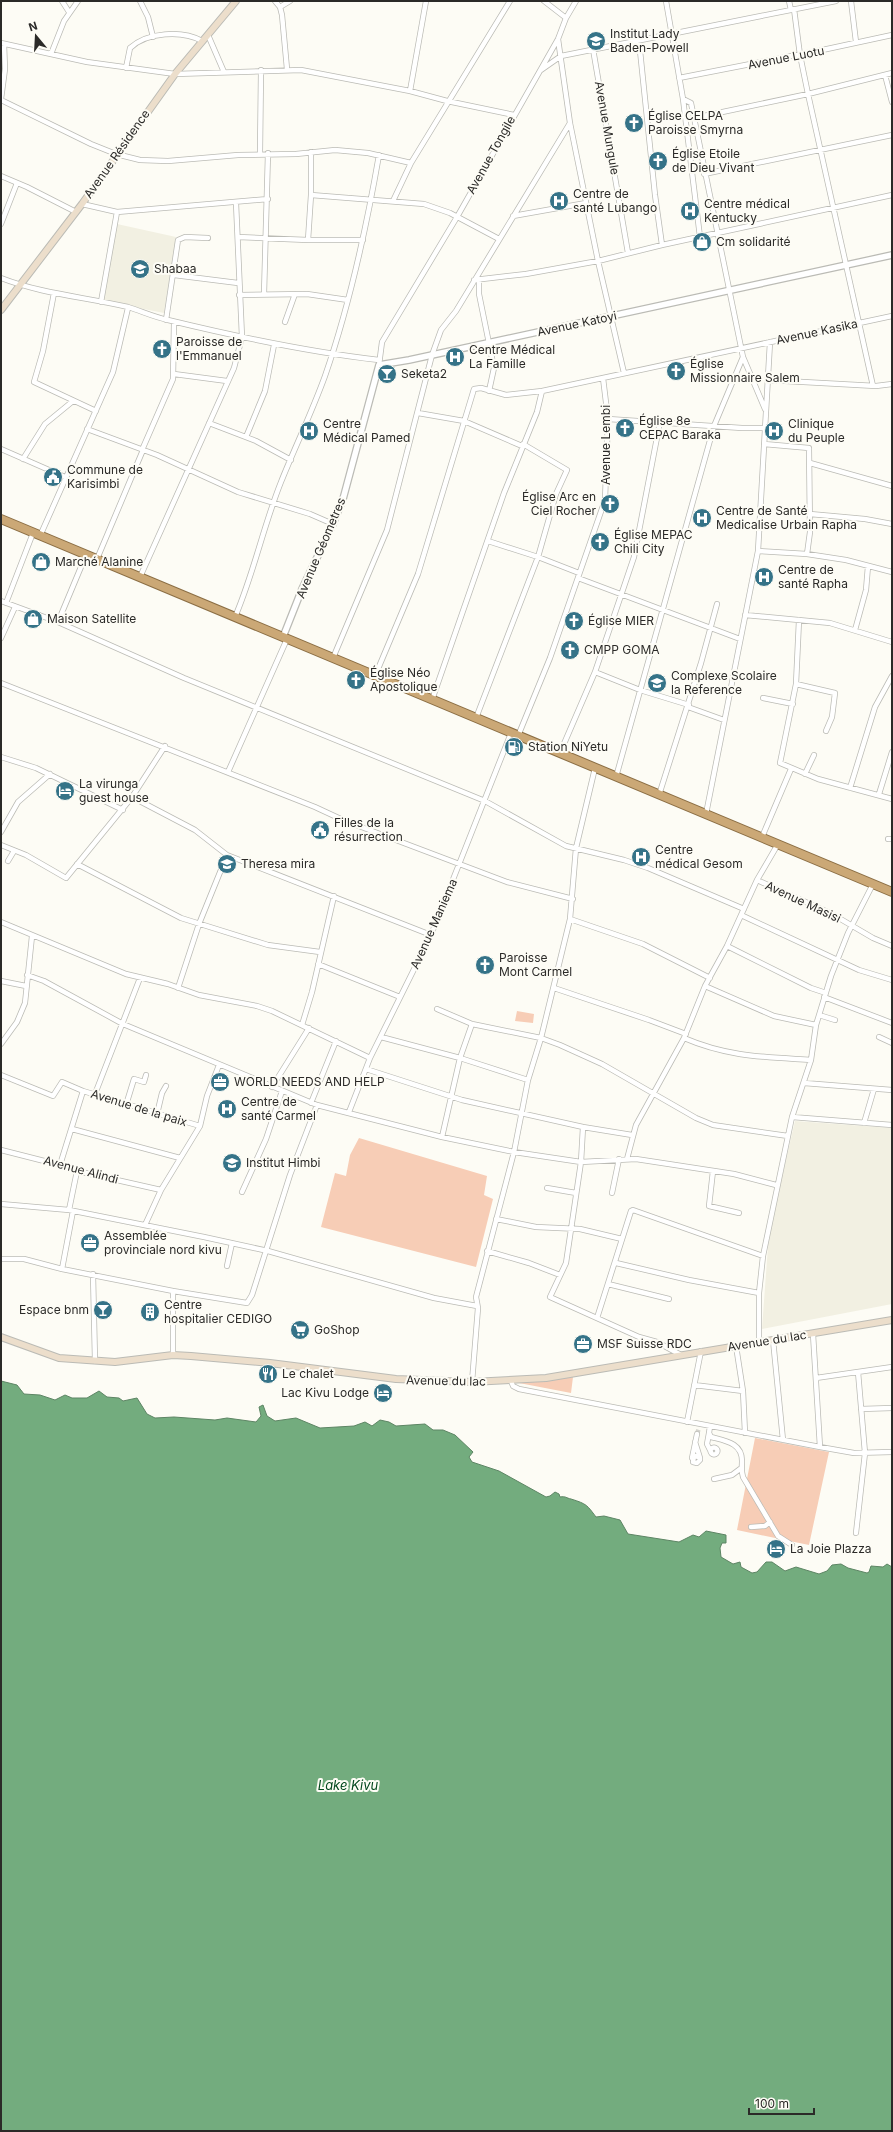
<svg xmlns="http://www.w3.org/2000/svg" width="893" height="2132" viewBox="0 0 893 2132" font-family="Inter,sans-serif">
  <rect width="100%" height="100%" fill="#fdfcf5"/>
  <path fill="#f2f0e2" d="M117 224 176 237 164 313 103 301Z
    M795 1121 892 1128V1304L762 1329 769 1232Z"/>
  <path fill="#f7cdb6" d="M517 1011 534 1014 533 1023 515 1021Z
    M359 1138 487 1176 484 1195 493 1199 476 1267 321 1227 335 1173 346 1176 350 1155Z
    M573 1377 571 1393 519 1383Z
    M755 1438 829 1452 809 1545 737 1530Z"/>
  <path fill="#73ac7e" stroke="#5d8564" d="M1 1381 17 1385 24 1394 40 1395 55 1400 65 1395 72 1398H87L99 1391 107 1397 119 1398 123 1401 137 1398 147 1414 155 1418 174 1417 215 1420 227 1418 256 1422 261 1416 259 1407 263 1405 267 1416 275 1421 296 1418 320 1428 354 1426 365 1422 372 1426 380 1420 389 1422 396 1426 425 1424 433 1430H443L455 1435 473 1452 469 1457 472 1462 499 1471 546 1497 550 1496 555 1492 559 1494 560 1497C566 1496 566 1498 571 1499 587 1504 587 1505 596 1517L604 1516 620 1520 628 1534 679 1542 693 1535 699 1537 706 1531 726 1535V1543H722L720 1548 721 1557 733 1564 740 1562 741 1567 752 1573 757 1572 766 1562H772L785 1571 796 1567 819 1574 827 1571 832 1565 841 1564 848 1568 867 1573 869 1572 871 1566 883 1567 887 1564 892 1567V2131H1Z"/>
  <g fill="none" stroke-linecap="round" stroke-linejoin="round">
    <path stroke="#d3d2cc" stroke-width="4.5" stroke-dasharray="4.5 2" stroke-linecap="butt" d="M697 1434 699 1428"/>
    <defs>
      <path id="minor" d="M62 1 69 12
        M140 1 148 17 153 37
        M275 1 280 7 282 15 287 69
        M544 1 566 18
        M666 1 683 99 700 237
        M789 1 791 10
        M851 1 856 42
        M280 7 290 1
        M794 9 800 55 808 94 873 386
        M208 35 224 72
        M558 39 570 123 598 261 624 373
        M639 41 655 195 662 245
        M1 43 87 62 175 74 301 70 410 91 447 101 514 115
        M593 49 628 253
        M51 54 64 21 78 1
        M126 68 130 48C147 32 182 30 202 41
        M541 70 561 56 836 1
        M885 75 892 102
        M679 78 827 49 892 35
        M410 91 426 1
        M1 99 5 69 4 44
        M683 99 691 103 743 357 765 409
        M1 100 91 144 116 154 140 160 168 161 238 155 296 154 335 150 368 153 411 163
        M694 118 808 94 892 73
        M260 153 261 70
        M704 174 892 135
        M1 176 27 187 76 212
        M311 195 424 204 450 213 499 239
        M393 201 411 163 510 1
        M82 204 117 212 268 199
        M513 216 586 203
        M1 224 17 183
        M238 237 308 240H363
        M308 240 311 195V152
        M174 275 238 283
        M1 278C42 294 85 297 128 307 141 311 154 317 168 320 238 337 308 352 379 360
        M474 280 526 274 598 261 662 245 892 195
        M479 280V294L494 368 489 391
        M54 293 43 351 34 382 96 411
        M264 294 268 153
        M239 295 307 294 348 300
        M101 302 117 212
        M166 320 178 240 185 237 208 238
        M285 322 295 294
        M379 365 382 342 457 217 558 39 566 18 576 1
        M174 374 227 381
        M767 380 876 386 892 384
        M418 413 464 421 522 446
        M608 419 742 428H764
        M209 423 256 441 291 460
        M87 429 157 455 238 492 310 514 333 524
        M246 437 265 391 274 345
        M764 444 809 448 810 532 807 554
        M1 449 65 477
        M142 450 173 379 174 322
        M23 459 45 424 73 401
        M810 463 892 486
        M810 514 865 519 892 524
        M40 536 113 372 128 308
        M488 541 538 557 579 573
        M758 551 807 554 846 560 892 572
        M97 559 143 450
        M140 577 234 368 242 337 236 203
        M578 578 740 639
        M1 601 58 622 184 678 485 801 566 846 624 860 648 868 744 909
        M6 603 33 533
        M745 615 830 623 892 642
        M235 617C254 573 263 527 281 482 295 447 312 412 325 376 350 304 366 230 379 155
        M799 620 796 684 780 763 818 779 892 799
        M58 622 86 555
        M855 630 866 590 868 566
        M1 638 15 607
        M333 658 387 530 432 355 441 330 456 311 570 123
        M595 672 640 690 689 705
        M375 676 418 574 474 389 481 388 506 395 542 391 892 316
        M1 683 315 807 343 820 507 882 573 899
        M796 684 835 693 832 717 826 731
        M763 698 793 704
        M432 700 504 493 537 412 542 391
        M688 707 724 720
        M476 718 538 557 556 494 567 470 523 444
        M518 736 550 658 605 500 608 419 603 378
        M560 753 595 672 634 557 660 422
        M1 757 36 768 123 810
        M228 772 287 639
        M805 774 814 755
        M616 777 714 426 743 357
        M850 788 875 707 892 676
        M879 794 892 752
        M659 795 701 663 717 604
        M132 797 195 830 227 855 431 935
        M706 814 758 551 770 342
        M1 832 18 802 50 774
        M762 837 791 769
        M888 839H892
        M1 845 26 855 66 878 132 797 165 746
        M8 861 14 851
        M77 864 181 918 268 945 320 952
        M757 880 832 914 873 938 892 946
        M741 915 859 970 892 980
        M570 919 643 944 710 978
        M1 922 126 974 168 984 199 995 257 1006 272 1011 370 1058
        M727 946 811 988 826 993
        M318 964 400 997
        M27 975 44 981 123 1024 317 1105 442 1137 514 1152 581 1162 636 1159 734 1174 776 1185
        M1 981 26 986
        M705 986 774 1016 816 1025
        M178 988 199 924 227 855
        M554 988 649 1020 686 1034
        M824 997 892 1023
        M437 1009 472 1024 541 1038 560 1045 602 1064 696 1118 713 1125 788 1136
        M819 1015 835 1020
        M302 1025 312 992 334 896
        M381 1037 460 1058 528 1080
        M879 1037 892 1043
        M684 1038C728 1057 765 1057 811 1060
        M1 1044 17 1022 25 1003 32 936
        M366 1069 462 1100 583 1127 632 1135
        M1 1075 53 1096 62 1082 83 1091
        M804 1083 892 1090
        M272 1087 309 1028
        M95 1094 140 978
        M311 1103 336 1041
        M126 1105 134 1079 144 1082 146 1075
        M349 1112 370 1058 431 935 511 733
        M157 1114 162 1093 166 1086
        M792 1117 892 1125
        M864 1123 874 1089
        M583 1127 581 1162 566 1263 550 1297 639 1337 657 1342 681 1355
        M72 1129 180 1158
        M442 1137 460 1058 472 1024
        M1 1150 60 1165 77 1171 161 1190
        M627 1159 636 1125 684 1038 705 986 727 946 757 880 778 844
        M60 1165 83 1091 200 1126
        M713 1171 709 1206 739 1213
        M547 1188 576 1193
        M242 1192 266 1139 282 1091
        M612 1193 619 1159
        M1 1204 69 1210 204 1237 268 1251 434 1298 477 1306
        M69 1210 77 1171
        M496 1219 536 1227 580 1229 622 1239
        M145 1225 161 1190 200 1126 207 1096 219 1065
        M487 1251 529 1263 560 1275
        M1 1259H24L62 1269 173 1291 247 1303 252 1295 290 1175 317 1105
        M616 1263 689 1280 759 1293
        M227 1266 232 1243
        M62 1269 73 1211
        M93 1274 95 1361
        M608 1284 669 1299
        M173 1291V1355
        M597 1318 631 1211 633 1210 763 1256
        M813 1334 820 1447
        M773 1340 783 1440
        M759 1342V1293L763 1256 792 1117 811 1060 816 1025 831 976 848 933 873 884
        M736 1346 743 1391 745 1433
        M816 1378 892 1367
        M511 1381 513 1386 519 1389 820 1447 854 1453 892 1452
        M472 1382 478 1308 476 1297 514 1152 528 1080 541 1038 570 919 576 848 595 768
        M694 1385 743 1391
        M861 1409 892 1408
        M687 1422 701 1351
        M710 1426 709 1433 711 1437C726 1441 742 1443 742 1461 742 1467 741 1470 743 1477L778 1536 792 1545
        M709 1433 707 1444 711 1452
        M695 1442 700 1458V1460L697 1463 693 1462 694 1456 699 1457
        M710.5 1451a3.5 3.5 0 1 1 7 0a3.5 3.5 0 1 1-7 0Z
        M692 1458 697 1434
        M714 1479 732 1475 740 1469
        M751 1527 765 1526 770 1522
        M856 1533 865 1453 858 1372"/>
      <path id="tertiary" d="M283 637 302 589 333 524 343 499 379 365 409 360 892 255"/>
      <path id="secondary" d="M1 310 82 204 175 74 236 1
        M1 1337 59 1358 115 1362 173 1355 191 1356 270 1363 396 1379 472 1382 546 1378 892 1320"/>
      <path id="trunk" d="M1 519 892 892"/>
    </defs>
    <use href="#minor" stroke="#bbbbb5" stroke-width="6"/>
    <use href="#tertiary" stroke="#bbbbb5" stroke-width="8"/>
    <use href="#secondary" stroke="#bbbbb5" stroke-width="8"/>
    <use href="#trunk" stroke="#8b6e44" stroke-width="10"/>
    <use href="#minor" stroke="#fff" stroke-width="4.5"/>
    <use href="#tertiary" stroke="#fff" stroke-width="5.5"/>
    <use href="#secondary" stroke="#ecdecb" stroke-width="6"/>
    <use href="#trunk" stroke="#cba876" stroke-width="8"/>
  </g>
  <defs>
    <symbol id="school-disc" viewBox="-11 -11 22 22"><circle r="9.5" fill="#357388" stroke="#fdfcf5"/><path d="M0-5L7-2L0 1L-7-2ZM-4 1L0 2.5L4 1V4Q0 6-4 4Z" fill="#fff"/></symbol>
    <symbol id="church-disc" viewBox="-11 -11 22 22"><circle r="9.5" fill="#357388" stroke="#fdfcf5"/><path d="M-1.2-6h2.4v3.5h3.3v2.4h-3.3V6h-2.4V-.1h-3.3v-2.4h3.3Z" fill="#fff"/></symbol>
    <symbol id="hospital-disc" viewBox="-11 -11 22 22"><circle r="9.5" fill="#357388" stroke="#fdfcf5"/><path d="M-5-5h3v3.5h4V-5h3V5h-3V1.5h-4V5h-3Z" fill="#fff"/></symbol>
    <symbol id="shop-disc" viewBox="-11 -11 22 22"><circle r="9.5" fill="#357388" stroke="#fdfcf5"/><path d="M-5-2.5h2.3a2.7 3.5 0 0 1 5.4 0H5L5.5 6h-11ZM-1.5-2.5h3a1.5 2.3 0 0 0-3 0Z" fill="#fff"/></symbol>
    <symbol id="bar-disc" viewBox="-11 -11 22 22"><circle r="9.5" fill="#357388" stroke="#fdfcf5"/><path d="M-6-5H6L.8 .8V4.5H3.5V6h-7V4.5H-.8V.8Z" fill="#fff"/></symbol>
    <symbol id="civic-disc" viewBox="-11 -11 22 22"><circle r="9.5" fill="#357388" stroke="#fdfcf5"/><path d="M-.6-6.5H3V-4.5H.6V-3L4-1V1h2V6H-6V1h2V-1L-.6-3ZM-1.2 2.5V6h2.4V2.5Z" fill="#fff"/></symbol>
    <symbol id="fuel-disc" viewBox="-11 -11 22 22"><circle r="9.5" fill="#357388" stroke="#fdfcf5"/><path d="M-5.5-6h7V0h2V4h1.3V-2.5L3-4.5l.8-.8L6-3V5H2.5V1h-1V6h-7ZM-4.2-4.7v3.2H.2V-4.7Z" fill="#fff"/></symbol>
    <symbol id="hotel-disc" viewBox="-11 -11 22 22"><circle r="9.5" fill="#357388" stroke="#fdfcf5"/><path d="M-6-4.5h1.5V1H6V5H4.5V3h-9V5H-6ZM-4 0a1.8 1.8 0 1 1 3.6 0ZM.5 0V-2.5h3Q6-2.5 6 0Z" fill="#fff"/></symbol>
    <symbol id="office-disc" viewBox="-11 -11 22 22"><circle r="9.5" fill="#357388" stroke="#fdfcf5"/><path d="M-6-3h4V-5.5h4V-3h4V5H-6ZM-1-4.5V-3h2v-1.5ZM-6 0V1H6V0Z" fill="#fff"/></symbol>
    <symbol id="building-disc" viewBox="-11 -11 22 22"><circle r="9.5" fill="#357388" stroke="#fdfcf5"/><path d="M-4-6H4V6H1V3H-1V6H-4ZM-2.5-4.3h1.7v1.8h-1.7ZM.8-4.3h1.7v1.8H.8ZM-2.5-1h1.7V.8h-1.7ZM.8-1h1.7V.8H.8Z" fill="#fff"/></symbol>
    <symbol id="supermarket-disc" viewBox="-11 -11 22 22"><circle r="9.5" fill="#357388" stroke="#fdfcf5"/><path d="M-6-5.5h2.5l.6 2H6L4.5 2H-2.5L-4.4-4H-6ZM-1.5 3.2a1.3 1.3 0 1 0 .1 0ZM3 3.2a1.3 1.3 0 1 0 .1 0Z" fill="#fff"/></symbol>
    <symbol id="restaurant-disc" viewBox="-11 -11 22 22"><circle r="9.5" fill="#357388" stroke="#fdfcf5"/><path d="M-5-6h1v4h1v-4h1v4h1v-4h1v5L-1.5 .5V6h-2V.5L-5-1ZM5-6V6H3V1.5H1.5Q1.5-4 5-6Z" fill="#fff"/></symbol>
  </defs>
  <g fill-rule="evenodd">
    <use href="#school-disc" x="585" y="30" width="22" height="22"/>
    <use href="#church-disc" x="623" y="112" width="22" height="22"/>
    <use href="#church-disc" x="647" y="150" width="22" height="22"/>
    <use href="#hospital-disc" x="548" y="190" width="22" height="22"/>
    <use href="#hospital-disc" x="679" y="200" width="22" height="22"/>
    <use href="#shop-disc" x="691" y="231" width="22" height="22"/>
    <use href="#school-disc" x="129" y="258" width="22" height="22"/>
    <use href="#church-disc" x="151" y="338" width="22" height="22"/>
    <use href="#hospital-disc" x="444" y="346" width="22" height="22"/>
    <use href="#church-disc" x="665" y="360" width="22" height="22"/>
    <use href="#bar-disc" x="376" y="363" width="22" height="22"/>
    <use href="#church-disc" x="614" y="417" width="22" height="22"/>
    <use href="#hospital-disc" x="298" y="420" width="22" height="22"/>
    <use href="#hospital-disc" x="763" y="420" width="22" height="22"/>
    <use href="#civic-disc" x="42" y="466" width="22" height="22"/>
    <use href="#church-disc" x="599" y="493" width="22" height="22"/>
    <use href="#hospital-disc" x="691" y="507" width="22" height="22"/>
    <use href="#church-disc" x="589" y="531" width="22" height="22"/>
    <use href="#shop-disc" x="30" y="551" width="22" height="22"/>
    <use href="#hospital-disc" x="753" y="566" width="22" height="22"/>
    <use href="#shop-disc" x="22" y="608" width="22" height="22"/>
    <use href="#church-disc" x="563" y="610" width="22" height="22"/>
    <use href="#church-disc" x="559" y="639" width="22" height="22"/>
    <use href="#church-disc" x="345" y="669" width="22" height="22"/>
    <use href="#school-disc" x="646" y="672" width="22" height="22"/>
    <use href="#fuel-disc" x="503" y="736" width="22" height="22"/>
    <use href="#hotel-disc" x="54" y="780" width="22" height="22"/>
    <use href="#civic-disc" x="309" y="819" width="22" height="22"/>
    <use href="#hospital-disc" x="630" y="846" width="22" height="22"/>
    <use href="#school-disc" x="216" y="853" width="22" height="22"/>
    <use href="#church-disc" x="474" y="954" width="22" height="22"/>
    <use href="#office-disc" x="209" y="1071" width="22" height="22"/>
    <use href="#hospital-disc" x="216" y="1098" width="22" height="22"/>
    <use href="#school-disc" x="221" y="1152" width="22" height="22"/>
    <use href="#office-disc" x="79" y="1232" width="22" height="22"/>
    <use href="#bar-disc" x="92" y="1299" width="22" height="22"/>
    <use href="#building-disc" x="139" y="1301" width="22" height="22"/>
    <use href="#supermarket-disc" x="289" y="1319" width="22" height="22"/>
    <use href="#office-disc" x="572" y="1333" width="22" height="22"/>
    <use href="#restaurant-disc" x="257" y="1363" width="22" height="22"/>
    <use href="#hotel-disc" x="372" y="1382" width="22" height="22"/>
    <use href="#hotel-disc" x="765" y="1538" width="22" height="22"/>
  </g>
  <g text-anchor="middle" stroke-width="4" stroke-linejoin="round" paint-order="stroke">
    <g font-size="12" fill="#2b2a28" stroke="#fdfcf5" text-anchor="start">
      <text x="610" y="38">Institut Lady<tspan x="610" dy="14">Baden-Powell</tspan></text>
      <text x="648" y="120">Église CELPA<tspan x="648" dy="14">Paroisse Smyrna</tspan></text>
      <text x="672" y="158">Église Etoile<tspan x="672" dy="14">de Dieu Vivant</tspan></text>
      <text x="573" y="198">Centre de<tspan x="573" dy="14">santé Lubango</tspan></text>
      <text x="704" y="208">Centre médical<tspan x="704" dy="14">Kentucky</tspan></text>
      <text x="716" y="246">Cm solidarité</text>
      <text x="154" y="273">Shabaa</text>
      <text x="176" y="346">Paroisse de<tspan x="176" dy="14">l'Emmanuel</tspan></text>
      <text x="469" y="354">Centre Médical<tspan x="469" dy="14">La Famille</tspan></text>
      <text x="690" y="368">Église<tspan x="690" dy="14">Missionnaire Salem</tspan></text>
      <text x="401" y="378">Seketa2</text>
      <text x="639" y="425">Église 8e<tspan x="639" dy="14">CEPAC Baraka</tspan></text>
      <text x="323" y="428">Centre<tspan x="323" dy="14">Médical Pamed</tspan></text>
      <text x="788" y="428">Clinique<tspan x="788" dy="14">du Peuple</tspan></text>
      <text x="67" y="474">Commune de<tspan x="67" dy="14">Karisimbi</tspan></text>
      <text x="596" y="501" text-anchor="end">Église Arc en<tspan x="596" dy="14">Ciel Rocher</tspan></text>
      <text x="716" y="515">Centre de Santé<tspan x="716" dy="14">Medicalise Urbain Rapha</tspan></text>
      <text x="614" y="539">Église MEPAC<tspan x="614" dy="14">Chili City</tspan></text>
      <text x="55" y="566">Marché Alanine</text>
      <text x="778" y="574">Centre de<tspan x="778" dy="14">santé Rapha</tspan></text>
      <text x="47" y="623">Maison Satellite</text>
      <text x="588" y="625">Église MIER</text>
      <text x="584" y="654">CMPP GOMA</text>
      <text x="370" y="677">Église Néo<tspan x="370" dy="14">Apostolique</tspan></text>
      <text x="671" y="680">Complexe Scolaire<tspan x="671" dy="14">la Reference</tspan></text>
      <text x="528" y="751">Station NiYetu</text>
      <text x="79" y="788">La virunga<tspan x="79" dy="14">guest house</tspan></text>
      <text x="334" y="827">Filles de la<tspan x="334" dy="14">résurrection</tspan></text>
      <text x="655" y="854">Centre<tspan x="655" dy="14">médical Gesom</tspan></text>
      <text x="241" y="868">Theresa mira</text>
      <text x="499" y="962">Paroisse<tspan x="499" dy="14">Mont Carmel</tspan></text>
      <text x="234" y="1086">WORLD NEEDS AND HELP</text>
      <text x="241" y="1106">Centre de<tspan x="241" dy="14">santé Carmel</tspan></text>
      <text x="246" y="1167">Institut Himbi</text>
      <text x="104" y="1240">Assemblée<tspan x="104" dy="14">provinciale nord kivu</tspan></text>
      <text x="164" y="1309">Centre<tspan x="164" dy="14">hospitalier CEDIGO</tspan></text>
      <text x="89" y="1314" text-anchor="end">Espace bnm</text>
      <text x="314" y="1334">GoShop</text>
      <text x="597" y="1348">MSF Suisse RDC</text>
      <text x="282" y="1378">Le chalet</text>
      <text x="369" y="1397" text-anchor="end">Lac Kivu Lodge</text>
      <text x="790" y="1553">La Joie Plazza</text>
    </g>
    <g font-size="12" fill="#2b2a28" stroke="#fdfcf5">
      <text transform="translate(786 58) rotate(-11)" y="4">Avenue Luotu</text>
      <text transform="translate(607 128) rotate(80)" y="4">Avenue Mungule</text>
      <text transform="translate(117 154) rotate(-55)" y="4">Avenue Résidence</text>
      <text transform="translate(491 155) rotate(-61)" y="4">Avenue Tongile</text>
      <text transform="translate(577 324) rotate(-12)" y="4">Avenue Katoyi</text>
      <text transform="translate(817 332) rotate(-12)" y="4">Avenue Kasika</text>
      <text transform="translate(606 445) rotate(-90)" y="4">Avenue Lembi</text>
      <text transform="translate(321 548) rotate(-67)" y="4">Avenue Géometres</text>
      <text transform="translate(803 902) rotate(25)" y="4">Avenue Masisi</text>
      <text transform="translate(434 924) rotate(-66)" y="4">Avenue Maniema</text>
      <text transform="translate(139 1108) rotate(17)" y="4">Avenue de la paix</text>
      <text transform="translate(81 1170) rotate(15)" y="4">Avenue Alindi</text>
      <text transform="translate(767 1341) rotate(-9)" y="4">Avenue du lac</text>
      <text transform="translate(446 1381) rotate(1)" y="4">Avenue du lac</text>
    </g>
    <g font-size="13" font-style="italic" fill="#03481d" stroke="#fdfcf5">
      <text x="348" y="1790">Lake Kivu</text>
    </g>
  </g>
  <rect width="893" height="2132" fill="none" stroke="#2b2a28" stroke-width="4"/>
  <g transform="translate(36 36) rotate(342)" stroke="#fdfcf5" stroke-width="3" paint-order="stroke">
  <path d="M0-3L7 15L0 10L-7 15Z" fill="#2b2a28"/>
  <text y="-6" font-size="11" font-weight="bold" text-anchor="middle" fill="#2b2a28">N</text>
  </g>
  <path d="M749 2108v6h65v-6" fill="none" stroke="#2b2a28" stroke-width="2"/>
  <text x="755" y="2108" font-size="12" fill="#2b2a28" stroke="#fdfcf5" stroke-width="3" paint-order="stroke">100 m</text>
</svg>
